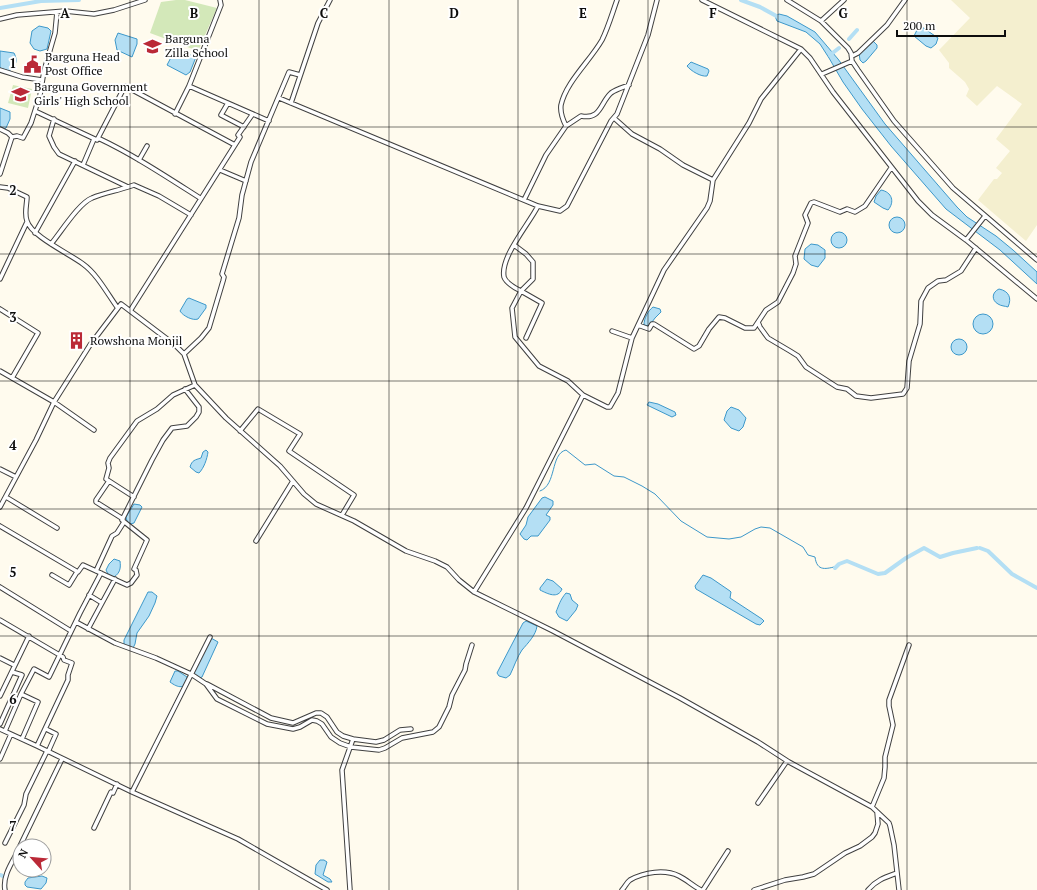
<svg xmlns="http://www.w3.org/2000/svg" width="1037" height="890" viewBox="0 0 1037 890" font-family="'PT Serif',serif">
  <rect width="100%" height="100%" fill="#fffbee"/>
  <path fill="#f4efcf" d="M951 0H1037V225L1026 241 978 200 994 179H997L1002 173 996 168 1010 151 996 139 1022 104 997 86 977 106 966 96 969 89 965 82 949 68V63L939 50 970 18Z"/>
  <path fill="#d3e8b9" d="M176 0H185L217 8 198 51 150 33 161 2Z
    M13 85 32 89 28 108 8 103Z"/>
  <path fill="#b4dff4" stroke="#3d98ca" d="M779 14 787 16 815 32 838 59 885 124 957 207 967 217 996 236 1013 250 1037 272V284L1000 250 946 209 891 146 862 109 843 82 829 58 820 44 806 32 777 21 775 16Z
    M39 26 48 28 51 31 47 49 40 51 34 49 30 43 32 31Z
    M922 27 938 38 936 44 931 48 926 46 914 36 917 30Z
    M118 33 137 39V44L132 57 117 50 115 40Z
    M873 41 877 45V48L866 61 863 63 860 60 859 53Z
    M175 50 196 57 190 72 186 75 167 65Z
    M0 51 14 53C18 60 16 67 9 71L0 68Z
    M691 62 708 69 709 71 707 76C701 77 691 71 687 66Z
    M0 108 10 112V119L6 128 4 129 0 127Z
    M881 190C892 192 895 202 888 210L883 208 874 202 876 196Z
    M889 225a8 8 0 1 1 16 0a8 8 0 1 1-16 0Z
    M831 240a8 8 0 1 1 16 0a8 8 0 1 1-16 0Z
    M811 244 818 245 825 250V258L818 267 811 265 804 259 805 249Z
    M999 289C1009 291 1012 298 1008 307 1005 306 1001 306 998 304 991 300 992 292 999 289Z
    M189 298 206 305V308L198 319C193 321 183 316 180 311L187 299Z
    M653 307 660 309 661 312 655 318 649 326 644 325C644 318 648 311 653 307Z
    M973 324a10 10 0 1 1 20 0a10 10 0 1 1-20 0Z
    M951 347a8 8 0 1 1 16 0a8 8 0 1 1-16 0Z
    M649 402 658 404 675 412 676 415 672 417 647 405Z
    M731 407 739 410 746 418 743 427 739 431 731 428 724 420 727 411Z
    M206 450 208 452C207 459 204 468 199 473L196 472 190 467C192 460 195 460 201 458L203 452Z
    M545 497 553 501V505L546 515 550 517V520L538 536H531L527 540 524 539 520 534 526 525 528 517 542 498Z
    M134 504 140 505 142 507 134 523 130 524 127 521 126 517Z
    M114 559 120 561C121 568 120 573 114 577L109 576 106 570 109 564Z
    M703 575 711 578 730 591 731 592 730 598 762 619 764 621 760 625 756 624 696 589 695 586Z
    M547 579 553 581 562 589C558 599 548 594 540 590V588Z
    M148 592H152L157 596 155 603 149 616 137 633 135 644 133 648H129L124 644V640Z
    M566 593 570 594 572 600 578 605 576 610 567 621 559 617 556 612C559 605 560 600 566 593Z
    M526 621 537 626C536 635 528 643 522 650 517 657 514 667 510 675L506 678 499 676 497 673 523 623Z
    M211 638 218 642 202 677 200 678 193 674Z
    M175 671H178L187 677C186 690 178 688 170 682Z
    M320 860H324L327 862 323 875 330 879 332 882H328L315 874 316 865Z
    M42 876 47 878 46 883 41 889 27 887 25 885V882L28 878Z"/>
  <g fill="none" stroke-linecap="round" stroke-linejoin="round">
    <path stroke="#3d98ca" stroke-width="1" d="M540 491C557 485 550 454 566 450L585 465 595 464 614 476 624 477 642 486 655 494 681 521 707 537 729 539 741 537 755 529 761 527 770 528 803 547 808 555 815 557C817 572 826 569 838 566"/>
    <path stroke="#b4dff4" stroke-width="4" d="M741 0 760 7 780 18
      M0 8 41 1 79 0
      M849 39 857 30
      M830 55 839 48
      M980 548 988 551 1012 574 1037 588
      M835 568 839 564 847 561 878 574 885 573 906 558 924 548 940 557 953 553 977 548
      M0 875 3 876"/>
    <defs>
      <path id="street" d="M702 0 801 49 810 58 833 92 918 201 932 215 966 240 1037 299
        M787 0 821 21 848 48 851 53 852 61 858 70 894 121 953 188 1037 260
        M0 19 17 15 65 11 94 14 114 10 145 0
        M821 21 844 0
        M852 56 858 53 887 25 905 0
        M0 70 22 77 42 80
        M822 74 852 61
        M189 86 221 5 220 0
        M279 98 538 206 560 211 567 206 611 121 617 114 648 35 657 0
        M228 103 221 115 244 127
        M291 103 318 23 330 0
        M35 111 97 140 98 138
        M175 114 189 86 269 121
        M614 118 632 134 660 149 683 165 713 180
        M54 119 49 136 54 147 59 154 128 187 134 185 159 196 191 215
        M566 126C563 120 560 112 561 105 566 82 590 61 602 40 608 28 612 14 617 0
        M0 129 8 133 12 137
        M12 137 17 136 23 138 31 123 40 95 44 71 55 33 57 12
        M139 160 147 146
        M83 165 94 139
        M220 170 246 181
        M0 174 12 137
        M0 187 8 188 27 197C27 204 24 214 27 221 31 236 70 254 83 264 97 274 107 293 117 307
        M200 198C167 177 134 155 98 138L125 86 235 145
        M524 200 546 155 566 126 581 116C601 120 600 103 611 93 616 89 624 87 629 85
        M538 206C529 224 500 257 504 277 506 283 515 288 521 291L512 308 515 337 539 366 568 381 583 395 607 407H610L618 393 632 338 664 270 707 208 710 201 713 180 749 123 761 99 801 49
        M35 233 75 161
        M966 240 985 216
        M51 244C61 232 79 203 92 198 104 193 116 191 128 187
        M514 245 526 254 533 262V279L521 291 542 303 526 338
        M0 279 27 222
        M0 309 38 333 12 378
        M130 311 240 137 238 135 252 115
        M758 322 760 327 768 338 790 351 798 356 806 367 837 387 847 389 856 396 871 398 903 394 907 388 909 361 920 324 921 301 928 288 938 281 946 280 961 271 976 248
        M638 325 649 329 652 324H654L694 349 699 346 709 329 719 317 725 318 745 328H754L766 310 778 302 793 273 796 264 795 256 808 223 805 215 811 203 814 202 840 212 847 209 855 212 865 206 891 168
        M612 331 632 338
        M184 354 201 338 209 328 223 281 224 277 222 274 239 218 242 195 251 162 289 72 300 75
        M0 371 54 402 94 430
        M240 431 258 409 300 434 289 451 354 495 342 515
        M0 469 16 477
        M109 481 96 500V502L123 519
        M6 497 57 528
        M134 497 106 479 109 468 108 463 110 458 137 421 157 409 173 395 195 385
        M0 507 36 440 54 402 90 345 121 304 175 345 184 354 195 385 226 418 280 466 304 494 316 504 354 521 406 551 435 561 447 567 459 580 474 592 553 631 680 698 758 742 789 762 872 807 889 823 890 826 894 845 899 890
        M0 526 78 572 83 565 127 585 131 583 137 575 136 570 134 569 147 540 122 520 152 460 163 440 172 428 187 426 196 417 199 412V407L185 389
        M256 541 293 481
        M96 571 112 536 117 533 124 522
        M52 575 69 585 77 572
        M0 587 71 631
        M474 592 526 508 583 395
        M89 595 102 603 115 579
        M0 620 63 657 64 660 72 663 68 675V680L37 746
        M76 622 115 643 156 658 191 674 206 684 217 699 267 724 293 729 300 727 312 720 317 721 322 724 331 737 340 743 351 747 379 750 385 748 402 738 433 732 439 727 449 707 452 695 465 670 466 664 472 645
        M88 629 102 603
        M0 658 14 665
        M207 684 271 718 293 723 316 713H321L327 717 337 732 343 736 353 739 376 742 384 740 400 730 411 729
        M0 696 29 636
        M0 724 22 675 12 672
        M0 729 37 746 132 792 238 839 327 890
        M46 729 56 734 48 752
        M5 731 21 694
        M22 739 38 702 21 694 34 669 49 677 80 613 101 573
        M0 759 11 734
        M132 792 210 637
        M758 803 787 761
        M872 807 884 778 885 767V757L893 725 889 706V700L909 645
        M94 828 111 792 113 793 117 784
        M5 843 24 805 26 794 47 751
        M20 846 62 759
        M5 890C2 875 14 860 20 847
        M350 890 342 770 353 739
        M622 890C625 887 627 882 630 880 644 872 665 869 679 876 687 880 693 886 701 890
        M703 890 728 851
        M754 890 785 880 803 877 814 874 845 853 860 846 872 837 875 833 878 824 877 812
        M868 890C876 880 886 877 897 873"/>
    </defs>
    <use href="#street" stroke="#404040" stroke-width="5.5"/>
    <use href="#street" stroke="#fff" stroke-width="3.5"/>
  </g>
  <path fill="none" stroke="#0d0d0d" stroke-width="1" stroke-opacity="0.55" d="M130 0V890M259 0V890M389 0V890M518 0V890M648 0V890M778 0V890M907 0V890M0 127H1037M0 254H1037M0 381H1037M0 509H1037M0 636H1037M0 763H1037"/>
  <defs>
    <symbol id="university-bare" viewBox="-9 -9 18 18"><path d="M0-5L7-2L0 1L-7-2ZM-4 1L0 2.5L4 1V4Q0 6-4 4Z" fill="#ba2937" stroke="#fff" stroke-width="2.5" paint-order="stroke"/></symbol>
    <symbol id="civic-bare" viewBox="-9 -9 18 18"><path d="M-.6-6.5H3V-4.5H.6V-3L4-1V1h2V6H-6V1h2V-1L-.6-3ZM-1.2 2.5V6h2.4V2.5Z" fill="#ba2937" stroke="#fff" stroke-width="2.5" paint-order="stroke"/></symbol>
    <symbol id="building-bare" viewBox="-9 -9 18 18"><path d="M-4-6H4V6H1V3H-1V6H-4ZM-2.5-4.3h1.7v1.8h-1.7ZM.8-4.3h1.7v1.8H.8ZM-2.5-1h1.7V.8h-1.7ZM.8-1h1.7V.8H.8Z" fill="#ba2937" stroke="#fff" stroke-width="2.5" paint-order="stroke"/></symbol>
  </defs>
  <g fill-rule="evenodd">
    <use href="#university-bare" x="140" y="34" width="25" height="25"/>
    <use href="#civic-bare" x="20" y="52" width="25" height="25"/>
    <use href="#university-bare" x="8" y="82" width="25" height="25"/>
    <use href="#building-bare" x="64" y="328" width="25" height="25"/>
  </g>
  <g text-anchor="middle" stroke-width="4" stroke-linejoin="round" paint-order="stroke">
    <g font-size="12" fill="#0d0d0d" stroke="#fff" text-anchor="start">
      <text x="165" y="43">Barguna<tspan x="165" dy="14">Zilla School</tspan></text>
      <text x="45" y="61">Barguna Head<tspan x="45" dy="14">Post Office</tspan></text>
      <text x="34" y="91">Barguna Government<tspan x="34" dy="14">Girls' High School</tspan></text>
      <text x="90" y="345">Rowshona Monjil</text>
    </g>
  </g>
  <g font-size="13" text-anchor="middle" font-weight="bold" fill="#0d0d0d" stroke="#fff" stroke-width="4" stroke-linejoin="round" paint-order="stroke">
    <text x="65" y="18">A</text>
    <text x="194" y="18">B</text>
    <text x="324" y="18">C</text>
    <text x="454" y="18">D</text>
    <text x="583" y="18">E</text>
    <text x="713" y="18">F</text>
    <text x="843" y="18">G</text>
    <text x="13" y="68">1</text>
    <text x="13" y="195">2</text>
    <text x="13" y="322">3</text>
    <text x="13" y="450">4</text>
    <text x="13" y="577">5</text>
    <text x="13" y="704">6</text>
    <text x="13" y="831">7</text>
  </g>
  <g transform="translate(32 858) rotate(297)"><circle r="19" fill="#ffffff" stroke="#9e9e9e"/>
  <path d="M0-3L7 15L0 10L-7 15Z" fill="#ba2937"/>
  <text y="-6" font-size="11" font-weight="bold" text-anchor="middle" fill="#0d0d0d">N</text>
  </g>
  <path d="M897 30v6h108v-6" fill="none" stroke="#0d0d0d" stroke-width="2"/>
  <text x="903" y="30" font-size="12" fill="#0d0d0d" stroke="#ffffff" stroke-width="3" paint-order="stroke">200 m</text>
</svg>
